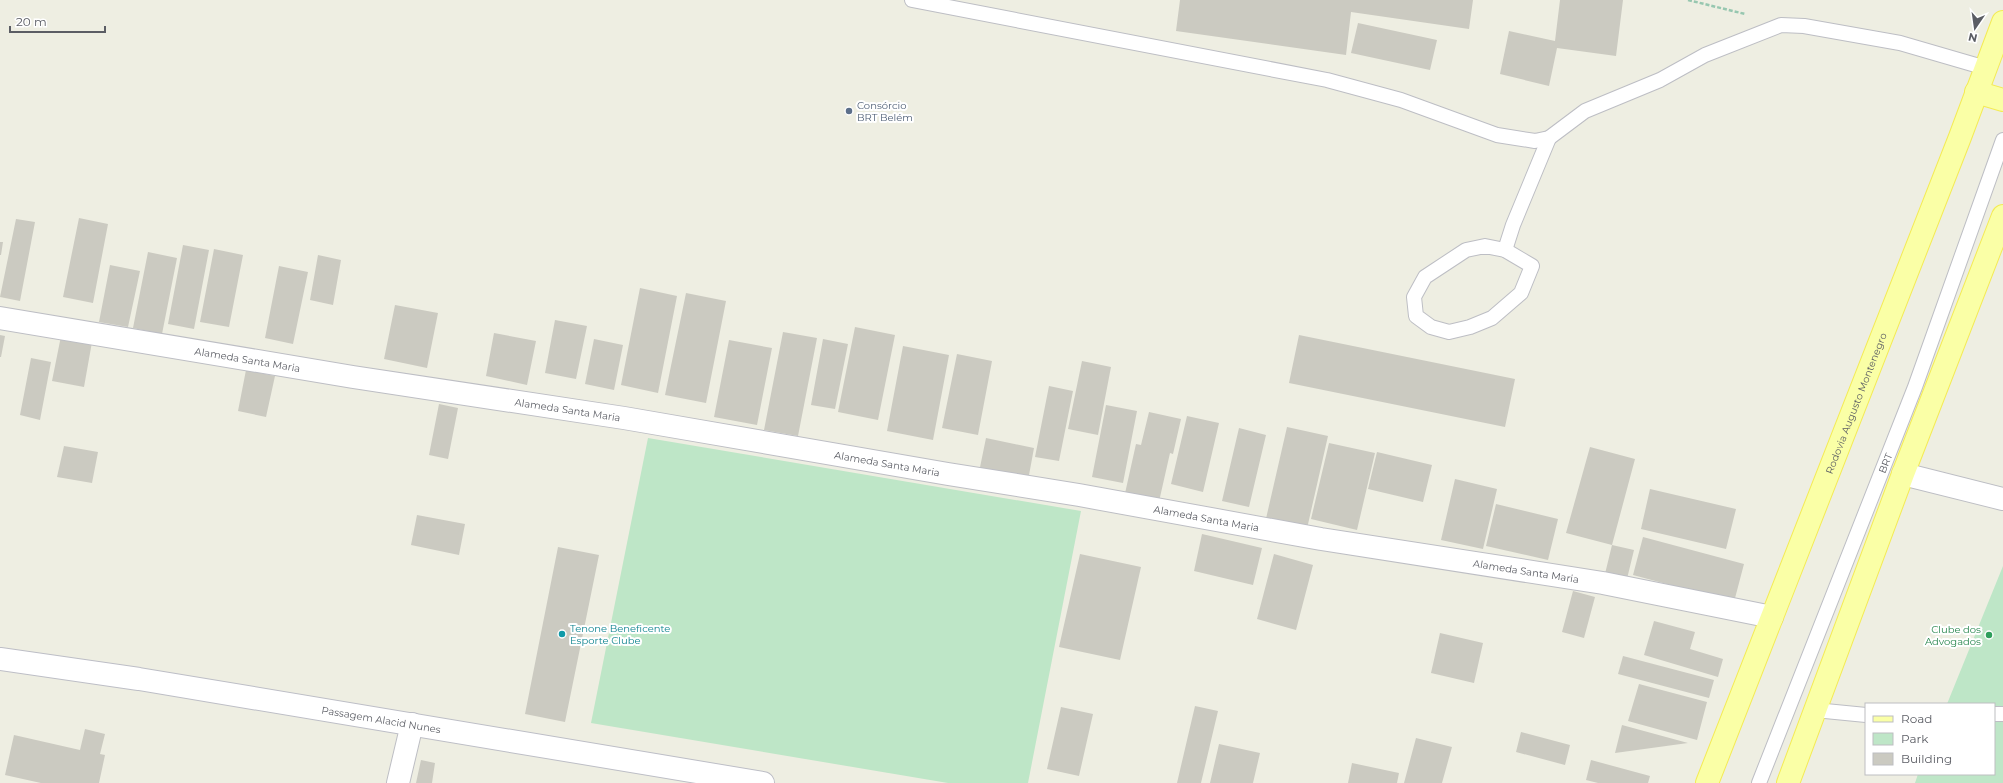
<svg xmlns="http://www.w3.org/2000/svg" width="2003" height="783" viewBox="0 0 2003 783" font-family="Montserrat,sans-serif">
  <rect width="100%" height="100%" fill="#eeeee2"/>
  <path fill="#bee6c7" d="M648 438 1081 511 1028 783H948L591 723Z
    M2003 566V783H1915L1918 774H1994V704H1947Z"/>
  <path fill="#cbcac1" d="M1180 0H1473L1469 29 1351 12 1346 55 1176 31Z
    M1560 0H1623L1616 56 1557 48 1549 86 1500 74 1509 31 1555 41Z
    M1358 23 1437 40 1430 70 1351 53Z
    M79 218 108 224 93 303 63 297Z
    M16 219 35 222 20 301 0 297Z
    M0 242H3L1 255H0Z
    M183 245 209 250 194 329 168 324Z
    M214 249 243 255 229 327 200 322Z
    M148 252 177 258 162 334 133 328Z
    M318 255 341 260 333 305 310 300Z
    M110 265 140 271 128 327 99 322Z
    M279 266 308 272 293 344 265 338Z
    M640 288 677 296 658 393 621 385Z
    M686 293 726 301 706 403 665 395Z
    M395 305 438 313 427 368 384 359Z
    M555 320 587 326 576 379 545 373Z
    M855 327 895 335 878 420 838 412Z
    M783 332 817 338 798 436 764 430Z
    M494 333 536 341 527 385 486 376Z
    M0 335 5 336 1 357H0Z
    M1299 335 1515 379 1505 427 1289 383Z
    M61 336 92 342 84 387 52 381Z
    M594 339 623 345 614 390 585 384Z
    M823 339 848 344 835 409 811 405Z
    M729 340 772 348 757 425 714 417Z
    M903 346 949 355 933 440 887 431Z
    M957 354 992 361 978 435 942 428Z
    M31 358 51 362 40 420 20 415Z
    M1082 361 1111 367 1098 435 1068 429Z
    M246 370 275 376 266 417 238 411Z
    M1049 386 1073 391 1059 461 1035 457Z
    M439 404 458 408 448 459 429 455Z
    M1106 405 1137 411 1123 483 1092 477Z
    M1149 412 1181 419 1173 454 1170 453 1158 506 1124 498 1136 444 1141 445Z
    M1187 416 1219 423 1203 492 1171 484Z
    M1287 427 1328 436 1306 533 1265 523Z
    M1239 428 1266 435 1249 507 1222 501Z
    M986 438 1034 448 1027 486 978 477Z
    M1329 443 1375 453 1357 530 1311 519Z
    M64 446 98 452 92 483 57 477Z
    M1590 447 1635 459 1612 545 1634 550 1626 583 1604 578 1612 545 1566 533Z
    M1377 452 1432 465 1423 502 1368 489Z
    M1455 479 1497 489 1483 549 1441 540Z
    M1650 489 1736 509 1726 549 1641 529Z
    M1496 504 1558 519 1548 560 1486 546Z
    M417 515 465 524 459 555 411 545Z
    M1202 534 1262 548 1253 585 1194 571Z
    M1643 537 1744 564 1734 602 1633 575Z
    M558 547 599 555 565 722 525 714Z
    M1080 554 1141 567 1120 660 1059 647Z
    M1274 554 1313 565 1296 630 1257 619Z
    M1573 591 1595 597 1584 638 1562 632Z
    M1654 621 1695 632 1690 649 1723 659 1718 677 1644 655Z
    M1440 633 1483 643 1474 683 1431 673Z
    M1623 656 1714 680 1709 698 1618 674Z
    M1639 684 1707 702 1697 740 1628 721Z
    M1195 706 1218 711 1201 783H1177Z
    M1061 707 1093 714 1079 776 1047 769Z
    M1622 725 1688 743 1615 753Z
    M85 729 105 734 100 754 105 755 99 783H41L5 775 14 735 80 750Z
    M1521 732 1570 745 1565 765 1516 752Z
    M1416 738 1452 747 1442 783H1404Z
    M1219 744 1260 753 1253 783H1210Z
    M421 760 435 763 432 783H416Z
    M1591 760 1650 776 1648 783H1598L1586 780Z
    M1352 763 1399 773 1397 783H1348Z"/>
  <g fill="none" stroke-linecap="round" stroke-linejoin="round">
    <defs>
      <g id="lane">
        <path d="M912 0 1327 80 1401 100 1497 135 1535 141 1549 138 1585 111 1660 80 1705 55 1781 25 1804 26 1900 43 1986 68"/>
        <path d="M1485 246 1505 250 1532 266 1521 293 1492 318 1470 327 1449 332 1431 327 1416 316 1414 297 1425 277 1466 250Z"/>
        <path d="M1505 250 1513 225 1549 138"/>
        <path d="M1815 710 1866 715"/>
        <path d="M1994 714H2003"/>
        <path id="s1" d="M1759 783 1915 387 2003 140"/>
      </g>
      <g id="street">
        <path id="s2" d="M0 318 353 377 624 418 948 474 1079 495 1321 539 1603 583 1772 617"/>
        <path d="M1903 474 2003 499"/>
        <path d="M398 783 412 724"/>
      </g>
      <g id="secondary">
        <path id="s3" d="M0 659 139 679 763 783"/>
      </g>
      <g id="primary">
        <path d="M1976 92 2003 100"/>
        <path id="s4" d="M1707 783 1960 137 2003 22"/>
        <path d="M1788 783 1903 474 2003 216"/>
      </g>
    </defs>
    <use href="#lane" stroke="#bdbec4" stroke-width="16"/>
    <use href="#street" stroke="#bdbec4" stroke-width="24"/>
    <use href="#secondary" stroke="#bdbec6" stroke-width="24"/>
    <use href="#primary" stroke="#f4eb55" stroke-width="24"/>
    <path stroke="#97c7b0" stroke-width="2.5" stroke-dasharray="4 2" stroke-linecap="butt" d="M1688 0 1745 14"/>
    <use href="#lane" stroke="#fff" stroke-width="14"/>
    <use href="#street" stroke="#fff" stroke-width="22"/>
    <use href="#secondary" stroke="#fff" stroke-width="22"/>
    <use href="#primary" stroke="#faffa6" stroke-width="22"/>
  </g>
  <circle fill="#5c6f8a" stroke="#fff" stroke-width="1.5" cx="849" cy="111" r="4"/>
  <circle fill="#0f9aa8" stroke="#fff" stroke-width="1.5" cx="562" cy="634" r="4"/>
  <circle fill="#2e9e5b" stroke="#fff" stroke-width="1.5" cx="1989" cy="635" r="4"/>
  <g text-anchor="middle" stroke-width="4" stroke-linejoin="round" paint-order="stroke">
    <g font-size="10" fill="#4e5e75" stroke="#fff" text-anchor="start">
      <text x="857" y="109">Consórcio<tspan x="857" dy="12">BRT Belém</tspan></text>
    </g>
    <g font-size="10" fill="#5b5d64" stroke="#fff">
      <text dy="4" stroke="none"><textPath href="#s2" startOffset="251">Alameda Santa Maria</textPath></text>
      <text dy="4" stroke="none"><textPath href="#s4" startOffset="408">Rodovia Augusto Montenegro</textPath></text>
      <text dy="4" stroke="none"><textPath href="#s2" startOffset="575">Alameda Santa Maria</textPath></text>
      <text dy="4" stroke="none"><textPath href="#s1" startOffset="344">BRT</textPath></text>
      <text dy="4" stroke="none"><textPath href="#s2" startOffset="899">Alameda Santa Maria</textPath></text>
      <text dy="4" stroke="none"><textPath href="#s2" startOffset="1223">Alameda Santa Maria</textPath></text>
      <text dy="4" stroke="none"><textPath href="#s2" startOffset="1547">Alameda Santa Maria</textPath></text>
      <text dy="4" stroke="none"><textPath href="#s3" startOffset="386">Passagem Alacid Nunes</textPath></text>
    </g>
    <g font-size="10" fill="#0d838f" stroke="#fff" text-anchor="start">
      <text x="570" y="632">Tenone Beneficente<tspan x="570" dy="12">Esporte Clube</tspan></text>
    </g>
    <g font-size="10" fill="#27864d" stroke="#fff" text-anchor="end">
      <text x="1981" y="633">Clube dos<tspan x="1981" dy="12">Advogados</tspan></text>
    </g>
  </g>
  <rect x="1865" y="703" width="130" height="72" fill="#ffffff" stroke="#bdbec1"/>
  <rect x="1873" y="716" width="20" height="6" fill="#faffa6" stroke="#bdbec1"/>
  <text x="1901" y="723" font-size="12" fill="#5b5d64">Road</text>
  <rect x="1873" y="733" width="20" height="12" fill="#bee6c7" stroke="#bdbec1"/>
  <text x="1901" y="743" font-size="12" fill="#5b5d64">Park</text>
  <rect x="1873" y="753" width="20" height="12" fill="#cbcac1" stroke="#bdbec1"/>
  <text x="1901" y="763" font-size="12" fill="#5b5d64">Building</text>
  <g transform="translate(1975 28) rotate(193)" stroke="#ffffff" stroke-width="3" paint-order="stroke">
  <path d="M0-3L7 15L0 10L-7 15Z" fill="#5b5d64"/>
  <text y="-6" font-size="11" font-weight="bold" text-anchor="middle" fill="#5b5d64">N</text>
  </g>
  <path d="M10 26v6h95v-6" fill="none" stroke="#5b5d64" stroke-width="2"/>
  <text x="16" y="26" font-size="12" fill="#5b5d64" stroke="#ffffff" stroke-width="3" paint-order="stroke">20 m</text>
</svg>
